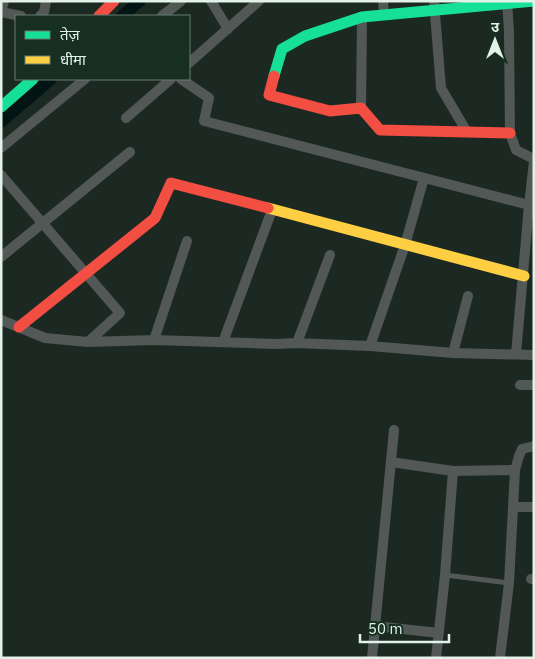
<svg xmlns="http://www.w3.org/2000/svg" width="535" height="659" viewBox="0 0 535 659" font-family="'IBM Plex Sans','Noto Sans Devanagari',sans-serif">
  <rect width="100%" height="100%" fill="#1c2922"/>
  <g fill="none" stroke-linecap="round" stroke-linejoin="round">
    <path stroke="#031414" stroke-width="12" d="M122 16 140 1
      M1 122 51 79"/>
    <path stroke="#525856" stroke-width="5" d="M445 575 509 583"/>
    <path stroke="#525856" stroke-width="10" d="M4 1 1 12 21 16
      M211 1 228 29
      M383 1 384 15
      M434 1 441 88 467 132
      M507 1 509 32 510 133 516 150 534 159
      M40 16 44 12 46 1
      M162 16 181 1
      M189 63 259 1
      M181 79 209 98 204 121 529 205 534 161
      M361 108 362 17
      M126 118 171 79
      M1 148 85 79
      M1 175 120 313 88 342
      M1 257 130 152
      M1 320 45 338 88 342 154 340 275 344 297 343 370 346 453 353 534 355
      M154 340 187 241
      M223 342 272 210
      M297 343 330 255
      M370 346 405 245 424 178
      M453 353 468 296
      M516 354 529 205
      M520 385H534
      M391 462 453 471 515 470 509 583 500 658
      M515 470 519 456 522 449 534 446
      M513 507H534
      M531 579H534
      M375 626 439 633
      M372 658 394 430
      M436 658 445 575 453 471"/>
    <path stroke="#16e098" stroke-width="11" d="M274 76 282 49 305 36 362 17 534 1
      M1 107 33 79"/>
    <path stroke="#ffcf43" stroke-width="11" d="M268 208 524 276"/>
    <path stroke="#f24e42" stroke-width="11" d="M99 16 114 1
      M274 76 269 95 330 111 361 108 380 130 510 133
      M19 327 155 218 171 183 268 208"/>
  </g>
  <rect width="535" height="659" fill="none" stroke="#e3f2e9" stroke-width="5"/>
  <rect x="15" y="15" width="175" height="65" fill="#162f21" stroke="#687d71"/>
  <rect x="25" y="31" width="25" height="8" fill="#16e098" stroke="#687d71"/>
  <text x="60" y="40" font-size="15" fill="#e3f2e9">तेज़</text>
  <rect x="25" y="56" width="25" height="8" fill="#ffcf43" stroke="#687d71"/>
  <text x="60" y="65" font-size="15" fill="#e3f2e9">धीमा</text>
  <g transform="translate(495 40)" stroke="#162f21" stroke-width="4" paint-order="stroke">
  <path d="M0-4L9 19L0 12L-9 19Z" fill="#e3f2e9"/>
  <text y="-8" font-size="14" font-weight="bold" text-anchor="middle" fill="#e3f2e9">उ</text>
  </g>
  <path d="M360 634v8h89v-8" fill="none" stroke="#e3f2e9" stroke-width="2.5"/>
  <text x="368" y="634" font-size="15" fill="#e3f2e9" stroke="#162f21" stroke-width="4" paint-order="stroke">50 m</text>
</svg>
